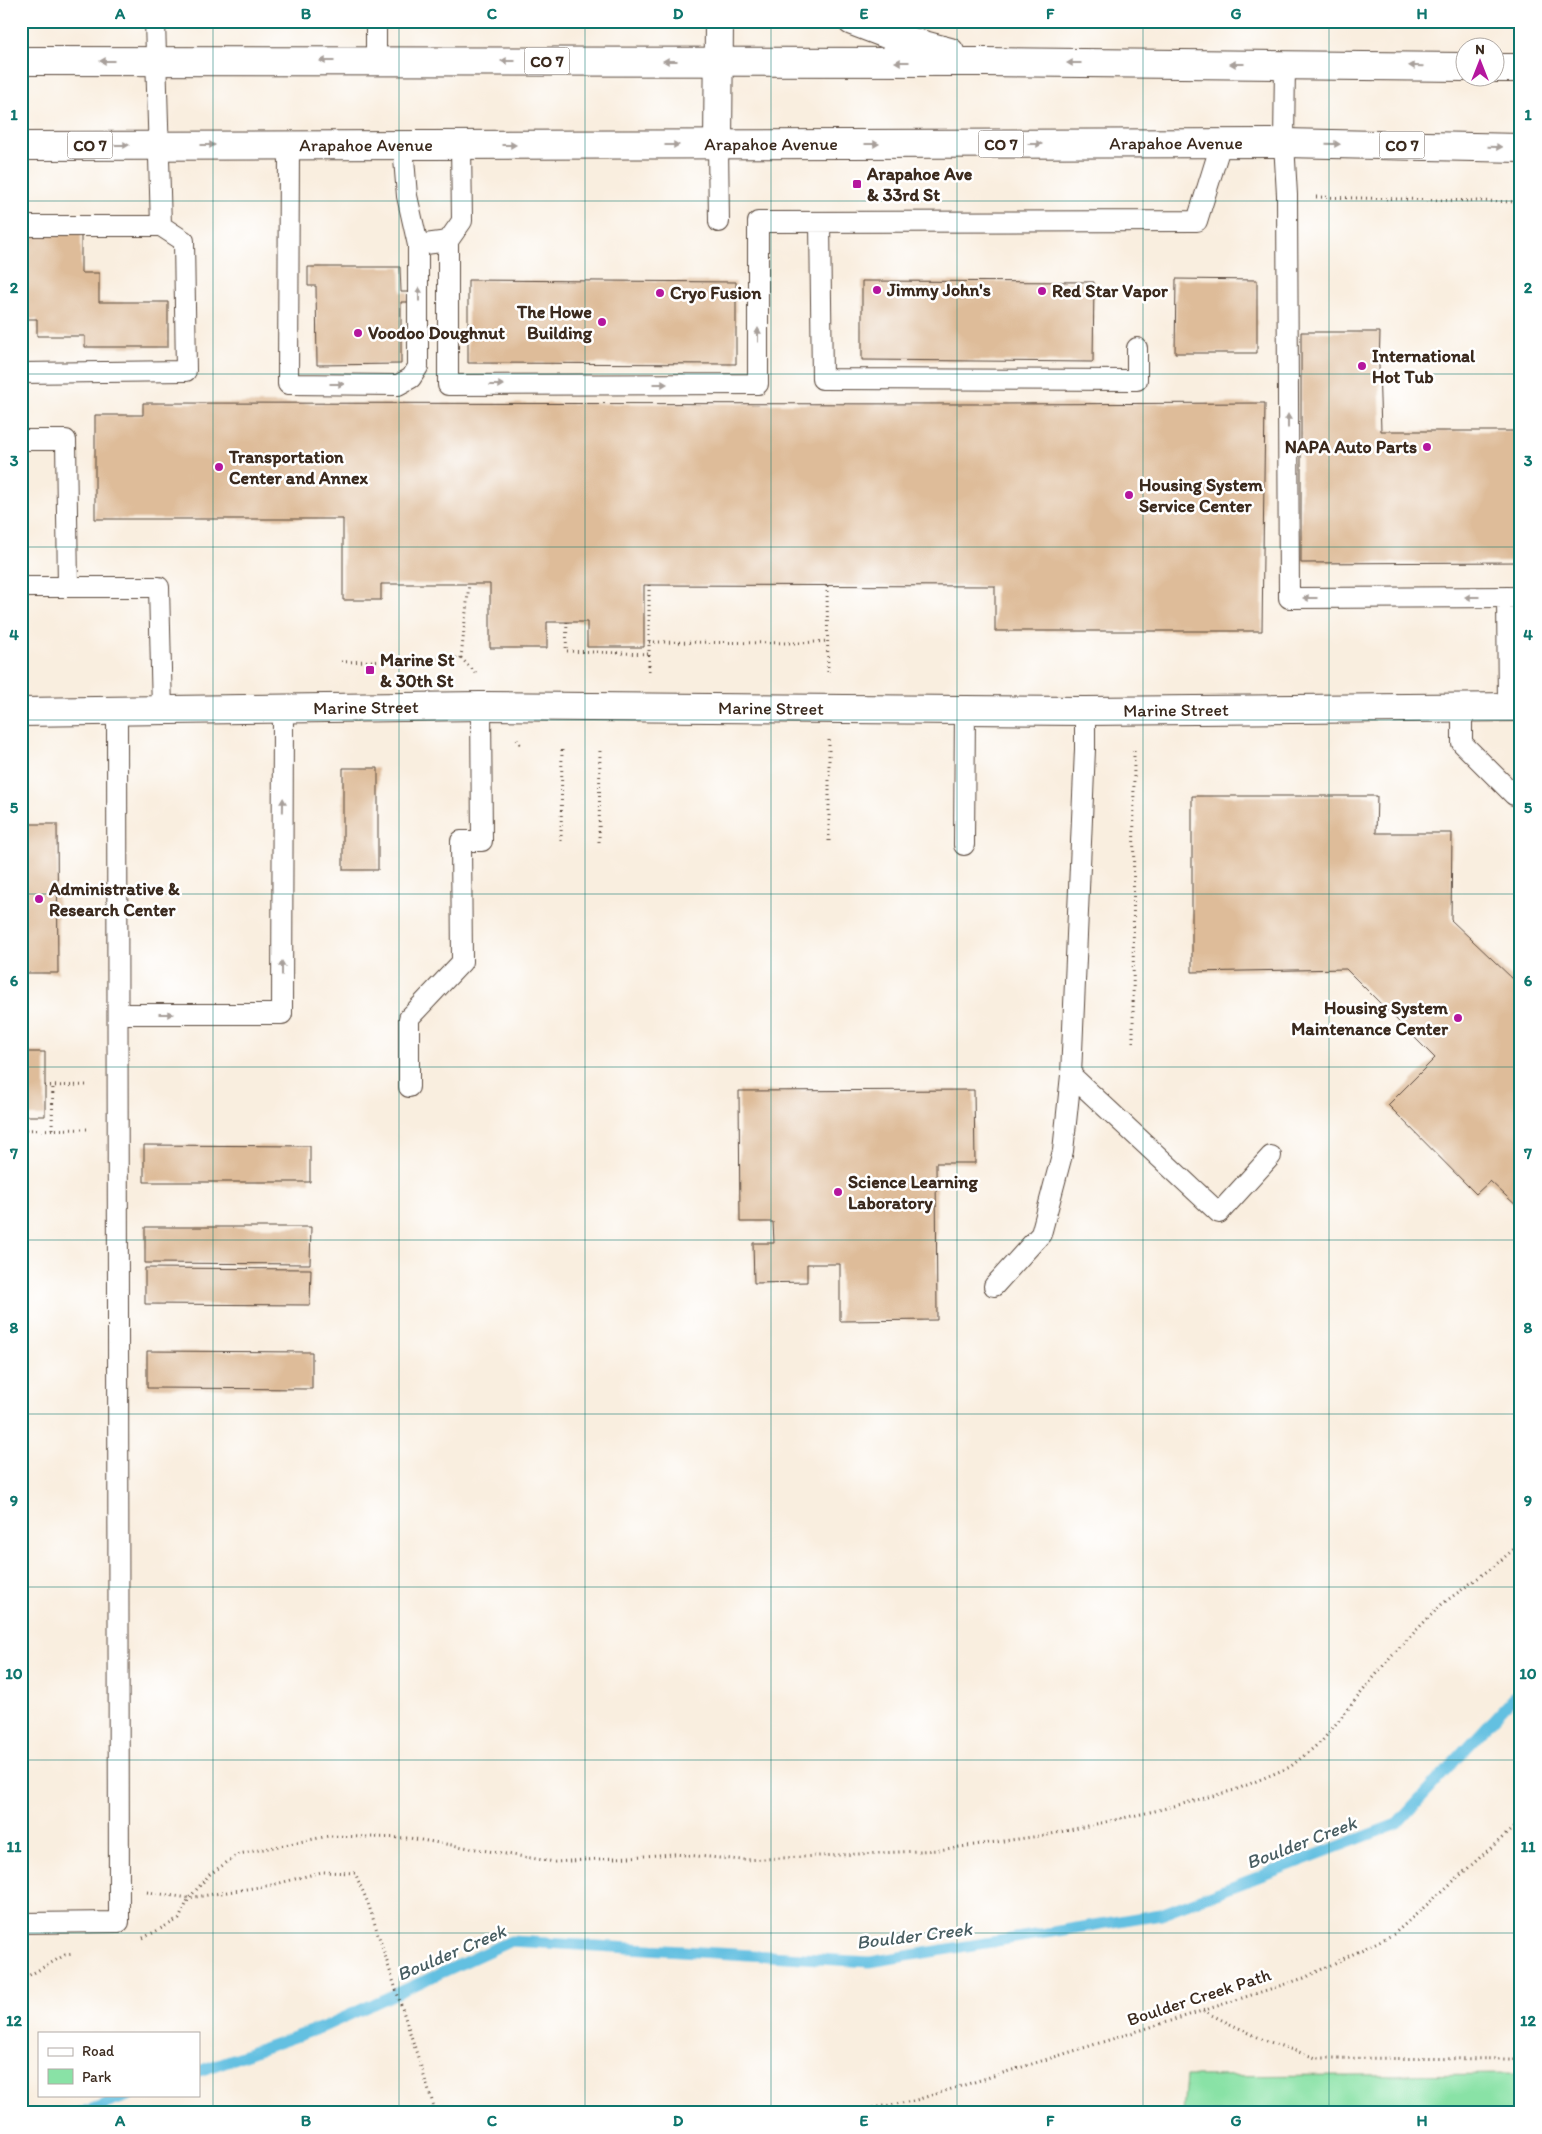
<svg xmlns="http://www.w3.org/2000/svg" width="1542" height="2134" viewBox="0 0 1542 2134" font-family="Itim,sans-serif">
  <rect width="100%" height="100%" fill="#fff"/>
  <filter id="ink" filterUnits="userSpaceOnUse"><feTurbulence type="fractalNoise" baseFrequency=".02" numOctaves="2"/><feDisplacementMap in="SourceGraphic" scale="10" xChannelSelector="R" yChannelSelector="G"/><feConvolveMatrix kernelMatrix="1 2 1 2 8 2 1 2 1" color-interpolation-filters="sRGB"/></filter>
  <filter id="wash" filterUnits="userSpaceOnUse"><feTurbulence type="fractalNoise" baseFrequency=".0096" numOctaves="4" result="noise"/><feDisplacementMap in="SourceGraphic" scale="20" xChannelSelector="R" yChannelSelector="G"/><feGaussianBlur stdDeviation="1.12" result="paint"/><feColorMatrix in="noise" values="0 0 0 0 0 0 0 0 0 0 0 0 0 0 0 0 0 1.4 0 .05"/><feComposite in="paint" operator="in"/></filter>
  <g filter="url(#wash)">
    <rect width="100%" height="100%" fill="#f9eedf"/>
    <path fill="#89e2a6" stroke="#628662" d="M1521 2074V2113H1183L1186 2076Z"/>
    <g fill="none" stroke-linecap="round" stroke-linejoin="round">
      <path stroke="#63c0e1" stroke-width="11" d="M199 2071 323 2027 511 1941 870 1962 1161 1914 1397 1824 1521 1689
        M81 2113 130 2095"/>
    </g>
    <g id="blocks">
      <path fill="#debc99" d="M81 228V273H99V302H168V347H85V336H37V319H21V229Z
        M308 267H400L401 292H408V302H401V364L317 365 316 286H308Z
        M1176 279 1257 280V353H1175Z
        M468 280 736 282V364L468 363Z
        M862 281 1094 282 1093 362 862 360Z
        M1301 332H1380L1379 366 1381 431H1521V562L1301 563Z
        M143 403 995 404 1265 403 1262 631H995V586L644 585V647H587V622H547V648H490V584H381V600H343V519H95V415H143Z
        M343 768H378V870H343Z
        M1192 796H1377L1376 833H1452L1451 920 1513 979 1521 972V1210L1490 1181 1476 1194 1388 1105 1435 1058 1346 969 1192 972Z
        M21 824H57L58 973H21Z
        M21 1052H45V1116H21Z
        M974 1090 975 1163H936L937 1320 840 1321V1264H807V1282L754 1283 753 1243H774L773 1222H740L739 1091Z
        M144 1145 310 1146V1182H144Z
        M145 1227H311L310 1264 145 1263Z
        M145 1268 311 1269 310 1305 145 1304Z
        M147 1351 312 1352V1389L147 1388Z"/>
    </g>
  </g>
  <g filter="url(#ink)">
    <use href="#blocks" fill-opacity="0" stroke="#58473b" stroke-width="1"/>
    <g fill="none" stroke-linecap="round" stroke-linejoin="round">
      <defs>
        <path id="service" d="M155 21 161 226
          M376 61V21
          M1285 64 1284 143 1287 195 1289 598 1521 597
          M718 145 719 222
          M289 146 288 384 398 385 411 378 418 367V245
          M403 146 407 196 418 245 448 241 462 221 461 144
          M820 223 822 379 1137 380V348
          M21 226H161L184 241 186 371 21 373
          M448 241V385L758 384V222L1197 221 1221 144
          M21 440H66L68 587
          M21 587H159L162 710
          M1507 597 1508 707
          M1462 707V743L1514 795
          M964 845 965 710
          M118 1014H282L283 708
          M1071 1075 1219 1213 1271 1156
          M409 1087V1018L462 962 461 841H482L481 706
          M994 1286 1041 1234 1063 1151 1071 1075 1085 749V711
          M21 1923 119 1922 117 711"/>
        <g id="tertiary">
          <path d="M718 145 719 21"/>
          <path id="s1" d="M21 712 481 706 1085 711 1521 707"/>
        </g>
        <g id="primary">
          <path d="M852 21 894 37 950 52"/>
          <path d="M21 61 985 62 1464 67"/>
          <path d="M1494 68H1521"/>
          <path id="s2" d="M21 146 1284 143 1521 148"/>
        </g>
      </defs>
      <use href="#service" stroke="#58473b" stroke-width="22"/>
      <use href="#tertiary" stroke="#58473b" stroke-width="30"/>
      <use href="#primary" stroke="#58473b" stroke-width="30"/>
      <path stroke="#58473b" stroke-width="3" stroke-dasharray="1 4" stroke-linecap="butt" d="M1316 197 1521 202
        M649 585V674
        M827 586 828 676
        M567 622 566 651 649 654
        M649 642 801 643 828 641
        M461 658 469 584
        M341 662 461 658 476 673
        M517 739 522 747
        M829 740V844
        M561 841 562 748
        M599 842 600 748
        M1133 1042 1134 751
        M45 1086 89 1085
        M52 1129 53 1085
        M21 1130 88 1129
        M147 1892 189 1898 272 1885 322 1872 355 1873 368 1903 436 2113
        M143 1938 179 1919 189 1898 210 1874 239 1854 329 1836 409 1838 555 1862 674 1854 743 1860 840 1855 938 1850 1047 1835 1159 1810 1235 1790 1290 1767 1322 1741 1392 1655 1442 1604 1493 1567 1521 1543
        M21 1980 65 1955 74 1954
        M1203 2011 1264 2040 1316 2058 1521 2059
        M843 2113 913 2101 1202 2011 1304 1978 1394 1934 1521 1821"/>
      <use href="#service" stroke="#fff" stroke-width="20"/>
      <use href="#tertiary" stroke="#fff" stroke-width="28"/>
      <use href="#primary" stroke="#fff" stroke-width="28"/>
    </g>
    <defs><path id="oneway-solid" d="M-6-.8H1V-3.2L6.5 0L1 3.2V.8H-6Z" transform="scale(1.25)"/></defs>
    <g fill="#a79f9a">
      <use href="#oneway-solid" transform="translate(107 61) rotate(-180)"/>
      <use href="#oneway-solid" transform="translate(327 61) rotate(180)"/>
      <use href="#oneway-solid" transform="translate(508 61) rotate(-180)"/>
      <use href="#oneway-solid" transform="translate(670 61) rotate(-180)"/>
      <use href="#oneway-solid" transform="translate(902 62) rotate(-180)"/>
      <use href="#oneway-solid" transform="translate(1074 63) rotate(-180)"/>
      <use href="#oneway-solid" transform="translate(1237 64) rotate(-180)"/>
      <use href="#oneway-solid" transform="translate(1416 66) rotate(-179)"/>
      <use href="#oneway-solid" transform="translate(872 144)"/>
      <use href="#oneway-solid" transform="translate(1035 144)"/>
      <use href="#oneway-solid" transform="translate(1333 144) rotate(1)"/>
      <use href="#oneway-solid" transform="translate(122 145)"/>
      <use href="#oneway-solid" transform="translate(208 145)"/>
      <use href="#oneway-solid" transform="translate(509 145)"/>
      <use href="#oneway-solid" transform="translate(672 145)"/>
      <use href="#oneway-solid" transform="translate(1495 147) rotate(2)"/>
      <use href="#oneway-solid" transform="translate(419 294) rotate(-90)"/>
      <use href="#oneway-solid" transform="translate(758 335) rotate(-90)"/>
      <use href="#oneway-solid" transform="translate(337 384)"/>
      <use href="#oneway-solid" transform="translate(660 384)"/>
      <use href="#oneway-solid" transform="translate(497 385)"/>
      <use href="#oneway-solid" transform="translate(1288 421) rotate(-90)"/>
      <use href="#oneway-solid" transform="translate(1472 597) rotate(180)"/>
      <use href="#oneway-solid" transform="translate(1310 598) rotate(180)"/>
      <use href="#oneway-solid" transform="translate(283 805) rotate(-89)"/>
      <use href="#oneway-solid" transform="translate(282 968) rotate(-90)"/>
      <use href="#oneway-solid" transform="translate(166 1014)"/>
    </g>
  </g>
  <path fill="none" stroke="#0f766e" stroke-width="1" stroke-opacity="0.55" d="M213 21V2113M399 21V2113M585 21V2113M771 21V2113M957 21V2113M1143 21V2113M1329 21V2113M21 201H1521M21 374H1521M21 547H1521M21 720H1521M21 894H1521M21 1067H1521M21 1240H1521M21 1414H1521M21 1587H1521M21 1760H1521M21 1933H1521"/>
  <g fill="#b5179e" stroke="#fff" stroke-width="2">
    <rect x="852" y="179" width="10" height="10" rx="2.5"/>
    <circle cx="877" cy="290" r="5"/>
    <circle cx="1042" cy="291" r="5"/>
    <circle cx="660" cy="293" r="5"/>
    <circle cx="602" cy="322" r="5"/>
    <circle cx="358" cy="333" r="5"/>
    <circle cx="1362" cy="366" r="5"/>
    <circle cx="1427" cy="447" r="5"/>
    <circle cx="219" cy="467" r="5"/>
    <circle cx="1129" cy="495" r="5"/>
    <rect x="365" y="665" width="10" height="10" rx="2.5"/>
    <circle cx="39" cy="899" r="5"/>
    <circle cx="1458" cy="1018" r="5"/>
    <circle cx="838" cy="1192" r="5"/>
  </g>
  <g text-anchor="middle" stroke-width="5" stroke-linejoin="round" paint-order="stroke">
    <g fill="#fff" stroke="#766a62" stroke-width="1">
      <rect x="524.5" y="47.5" width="45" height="27" rx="4"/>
      <rect x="978.5" y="130.5" width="45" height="27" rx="4"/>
      <rect x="67.5" y="131.5" width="45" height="27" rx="4"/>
      <rect x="1379.5" y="131.5" width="45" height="27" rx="4"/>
    </g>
    <g font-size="16" font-weight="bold" fill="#3b2a1e">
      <text x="547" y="67">CO 7</text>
      <text x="1001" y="150">CO 7</text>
      <text x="90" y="151">CO 7</text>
      <text x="1402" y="151">CO 7</text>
    </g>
    <g font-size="18" fill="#3b2a1e" stroke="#fff">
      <text dy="6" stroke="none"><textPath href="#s2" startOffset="1155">Arapahoe Avenue</textPath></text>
      <text dy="6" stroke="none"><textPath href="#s2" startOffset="345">Arapahoe Avenue</textPath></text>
      <text dy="6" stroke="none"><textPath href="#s2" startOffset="750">Arapahoe Avenue</textPath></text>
      <text dy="6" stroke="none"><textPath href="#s1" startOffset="345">Marine Street</textPath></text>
      <text dy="6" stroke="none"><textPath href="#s1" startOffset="750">Marine Street</textPath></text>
      <text dy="6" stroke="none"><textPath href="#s1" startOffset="1155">Marine Street</textPath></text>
      <text transform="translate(1199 1997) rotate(-18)" y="6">Boulder Creek Path</text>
    </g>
    <g font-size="18" font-weight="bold" fill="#3b2a1e" stroke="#fff" text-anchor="start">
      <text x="867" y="180">Arapahoe Ave<tspan x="867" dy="21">&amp; 33rd St</tspan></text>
      <text x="887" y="296">Jimmy John's</text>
      <text x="1052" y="297">Red Star Vapor</text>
      <text x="670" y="299">Cryo Fusion</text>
      <text x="592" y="318" text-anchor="end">The Howe<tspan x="592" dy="21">Building</tspan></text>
      <text x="368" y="339">Voodoo Doughnut</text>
      <text x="1372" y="362">International<tspan x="1372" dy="21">Hot Tub</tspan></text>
      <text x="1417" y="453" text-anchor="end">NAPA Auto Parts</text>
      <text x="229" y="463">Transportation<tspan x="229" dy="21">Center and Annex</tspan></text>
      <text x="1139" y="491">Housing System<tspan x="1139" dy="21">Service Center</tspan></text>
      <text x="380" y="666">Marine St<tspan x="380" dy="21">&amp; 30th St</tspan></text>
      <text x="49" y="895">Administrative &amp;<tspan x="49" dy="21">Research Center</tspan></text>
      <text x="1448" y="1014" text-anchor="end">Housing System<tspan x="1448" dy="21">Maintenance Center</tspan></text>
      <text x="848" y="1188">Science Learning<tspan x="848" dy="21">Laboratory</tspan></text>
    </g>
    <g font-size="19" font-style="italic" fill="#495e62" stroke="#fff">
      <text transform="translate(1301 1842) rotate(-21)" y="7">Boulder Creek</text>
      <text transform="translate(914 1935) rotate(-7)" y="7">Boulder Creek</text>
      <text transform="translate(451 1952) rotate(-23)" y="7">Boulder Creek</text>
    </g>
  </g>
  <rect width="1542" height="2134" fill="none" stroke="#fff" stroke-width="55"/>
  <rect x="38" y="2032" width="162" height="65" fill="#ffffff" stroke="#b1aaa5"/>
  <rect x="48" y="2048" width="25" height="8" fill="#ffffff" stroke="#b1aaa5"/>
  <text x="82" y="2056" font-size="15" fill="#3b2a1e">Road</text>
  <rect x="48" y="2069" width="25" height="15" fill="#89e2a6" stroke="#b1aaa5"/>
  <text x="82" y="2082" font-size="15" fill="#3b2a1e">Park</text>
  <g transform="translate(1480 62)"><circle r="24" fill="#ffffff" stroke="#b1aaa5"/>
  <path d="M0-4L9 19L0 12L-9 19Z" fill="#b5179e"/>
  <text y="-8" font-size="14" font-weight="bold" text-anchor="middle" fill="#3b2a1e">N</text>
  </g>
  <rect x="28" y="28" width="1486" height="2078" fill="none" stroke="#0f766e" stroke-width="2"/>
  <g font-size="16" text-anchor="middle" font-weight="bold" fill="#0f766e">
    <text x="120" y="19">A</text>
    <text x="306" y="19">B</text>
    <text x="492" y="19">C</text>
    <text x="678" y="19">D</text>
    <text x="864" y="19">E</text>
    <text x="1050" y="19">F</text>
    <text x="1236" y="19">G</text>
    <text x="1422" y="19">H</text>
    <text x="14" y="120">1</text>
    <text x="1528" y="120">1</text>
    <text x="14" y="293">2</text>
    <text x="1528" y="293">2</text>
    <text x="14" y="466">3</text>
    <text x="1528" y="466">3</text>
    <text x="14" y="640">4</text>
    <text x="1528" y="640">4</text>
    <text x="14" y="813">5</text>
    <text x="1528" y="813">5</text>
    <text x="14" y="986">6</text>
    <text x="1528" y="986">6</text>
    <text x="14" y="1159">7</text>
    <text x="1528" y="1159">7</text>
    <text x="14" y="1333">8</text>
    <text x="1528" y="1333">8</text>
    <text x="14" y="1506">9</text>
    <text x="1528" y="1506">9</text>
    <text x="14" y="1679">10</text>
    <text x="1528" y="1679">10</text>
    <text x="14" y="1852">11</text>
    <text x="1528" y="1852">11</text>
    <text x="14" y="2026">12</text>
    <text x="1528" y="2026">12</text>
    <text x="120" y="2126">A</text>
    <text x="306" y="2126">B</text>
    <text x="492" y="2126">C</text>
    <text x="678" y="2126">D</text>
    <text x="864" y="2126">E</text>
    <text x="1050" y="2126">F</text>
    <text x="1236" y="2126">G</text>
    <text x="1422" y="2126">H</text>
  </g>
</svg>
